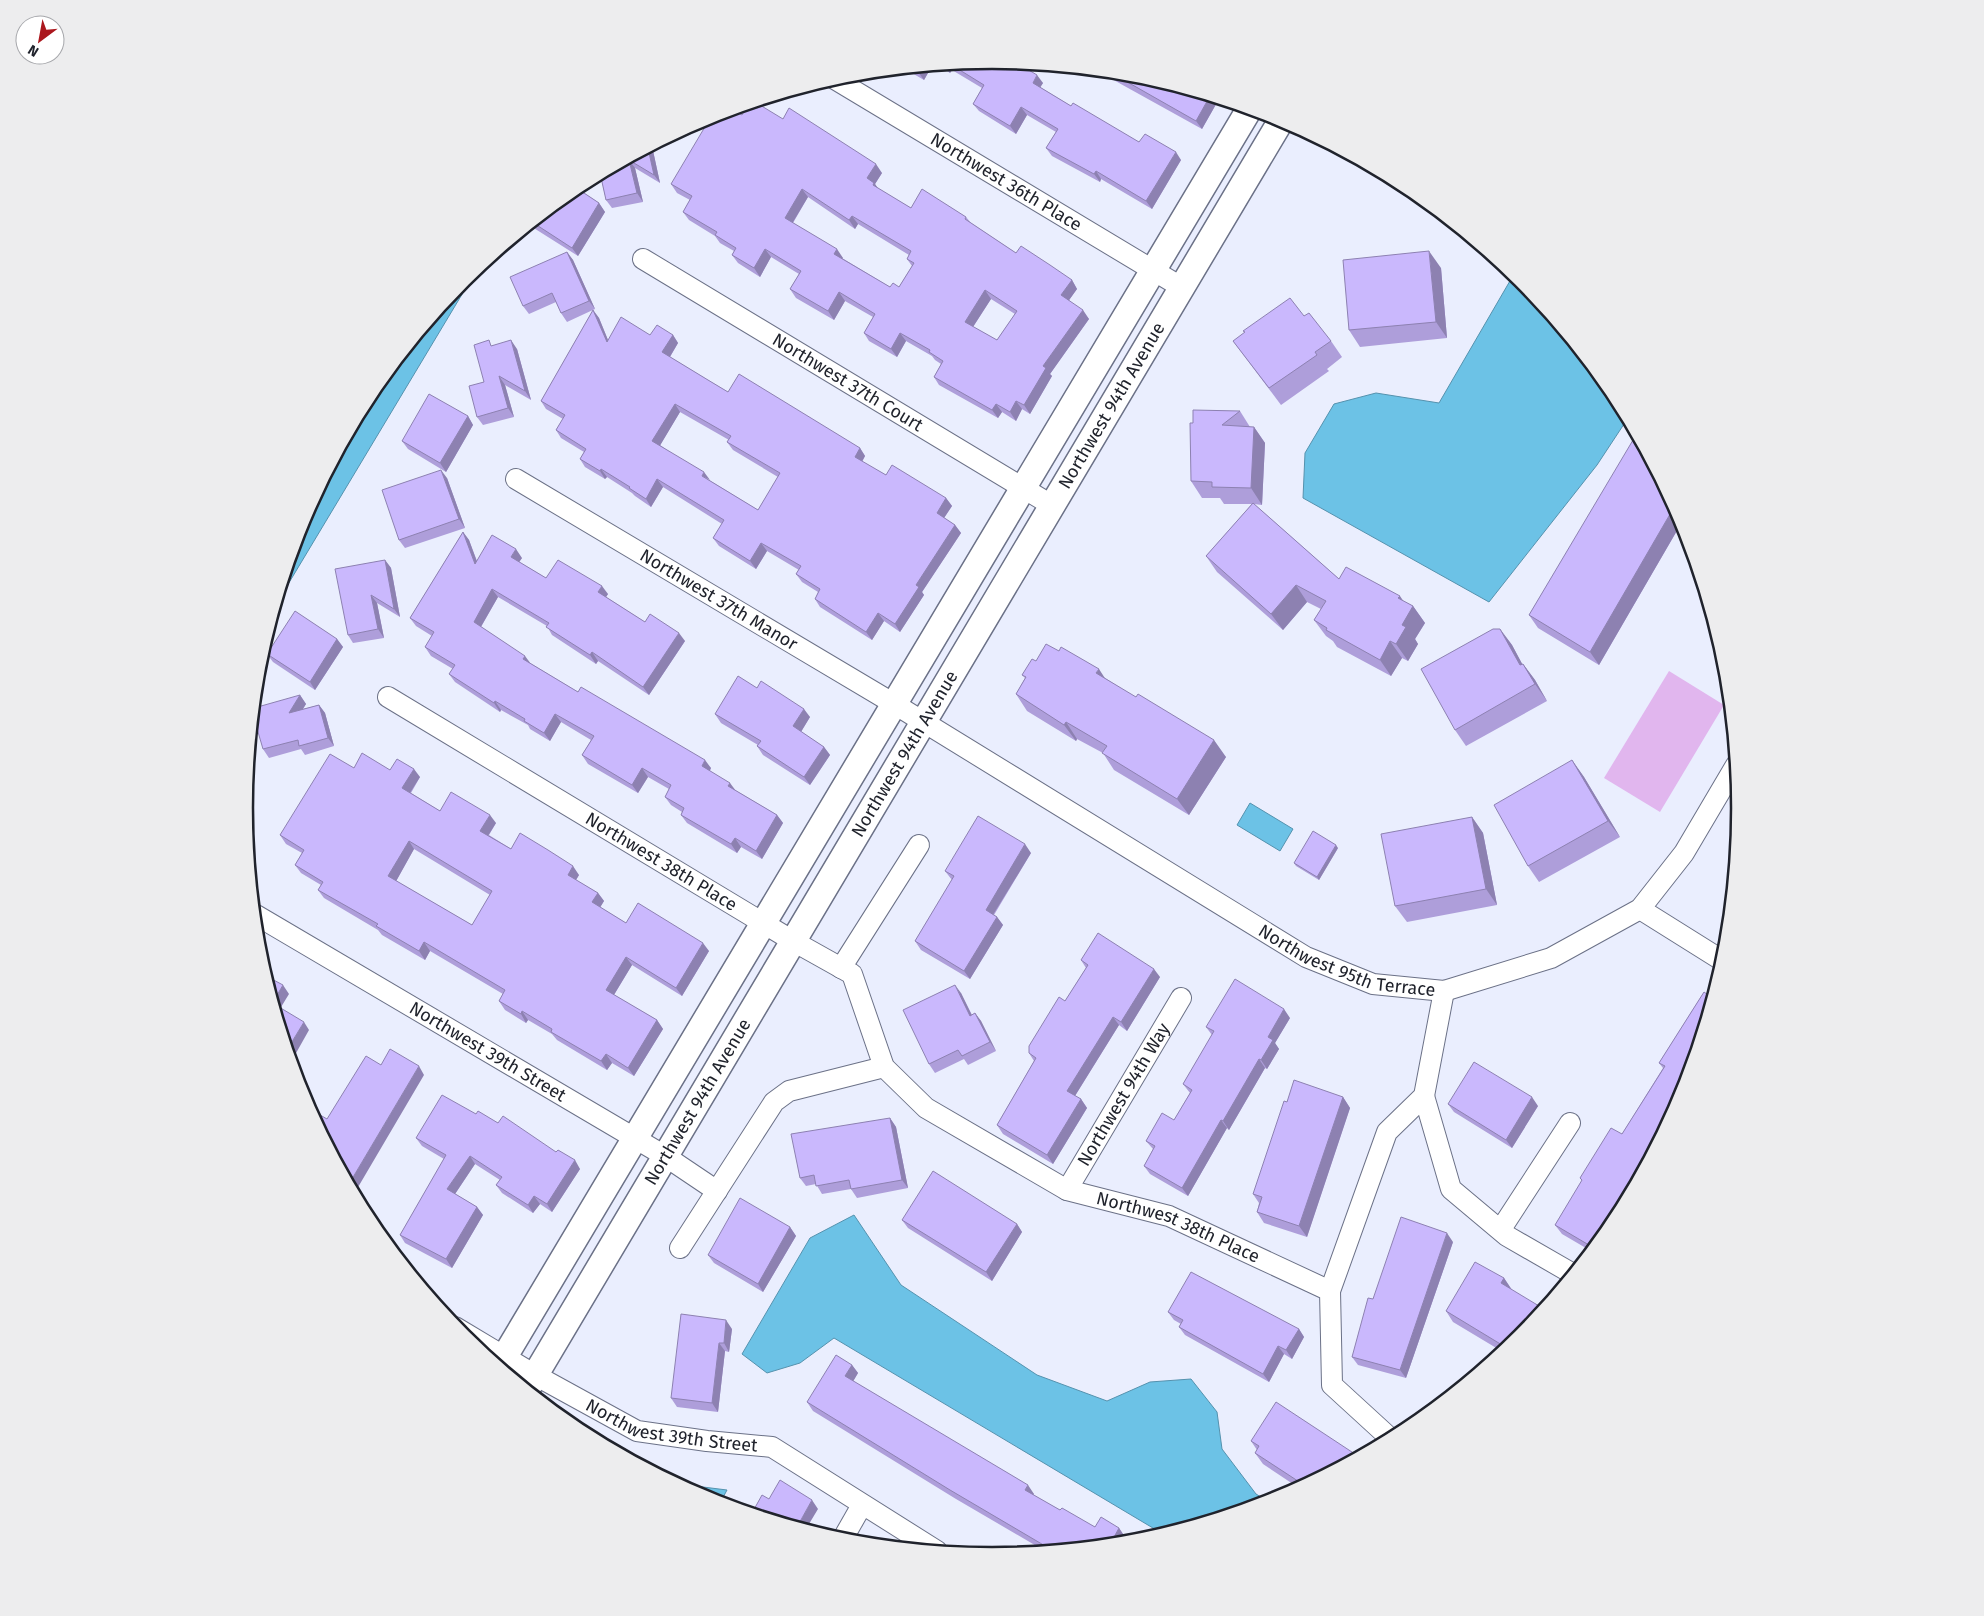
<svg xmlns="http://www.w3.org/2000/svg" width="1984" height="1616" viewBox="0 0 1984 1616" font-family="'Fira Sans',sans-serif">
  <rect width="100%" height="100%" fill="#eaeefe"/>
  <path fill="#e1b6ee" d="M1669 671 1724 705 1660 812 1604 778Z"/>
  <path fill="#6cc2e6" stroke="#5592ae" d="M479 266 275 606 301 521 370 392 463 279Z
    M1514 274 1614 393 1628 418 1597 465 1489 602 1303 498 1305 453 1334 404 1376 393 1439 403Z
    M1250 803 1293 829 1280 851 1237 825Z
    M854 1215 901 1285 1037 1375 1107 1401 1150 1382 1191 1379 1217 1412 1222 1449 1256 1494 1269 1502 1163 1534 834 1338 800 1363 767 1373 742 1354 810 1238Z
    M679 1484 727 1490 720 1503 705 1499Z"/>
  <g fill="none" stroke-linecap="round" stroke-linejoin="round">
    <defs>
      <g id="minor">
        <path id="s1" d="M833 78 1181 287"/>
        <path id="s2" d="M643 259 1053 506"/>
        <path id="s3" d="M516 479 896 705 1306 957 1373 984 1444 991 1551 958 1640 909 1684 853 1736 765"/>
        <path id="s4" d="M388 697 793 941 852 974 884 1067 926 1108 1067 1190 1169 1216 1330 1291 1332 1385 1391 1439"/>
        <path d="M1640 909 1723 961"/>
        <path id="s5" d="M256 915 665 1156 717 1191"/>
        <path d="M841 968 919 845"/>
        <path d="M1424 1096 1451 1189 1507 1236 1573 1274"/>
        <path id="s6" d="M1067 1190 1181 998"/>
        <path d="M1501 1229 1570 1123"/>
        <path d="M680 1248 774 1102 789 1091 884 1067"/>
        <path d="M1330 1291 1387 1132 1424 1096 1444 991"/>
        <path id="s7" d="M455 1327 535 1375 637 1431 707 1441 772 1447 937 1551"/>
        <path d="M842 1540 862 1505"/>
      </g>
      <g id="tertiary">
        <path d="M499 1366C749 947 1002 529 1250 108"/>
        <path id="s8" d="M527 1389 1282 119"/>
      </g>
    </defs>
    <use href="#minor" stroke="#6b7187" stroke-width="22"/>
    <use href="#tertiary" stroke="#6b7187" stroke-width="28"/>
    <use href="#minor" stroke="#fff" stroke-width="20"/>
    <use href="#tertiary" stroke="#fff" stroke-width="25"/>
  </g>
  <path fill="#ae9eda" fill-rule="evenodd" d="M992 60 1019 70 1043 83 1040 87 1071 106 1139 142 1181 160 1152 209 1101 179 1100 182 1052 156 1046 148 1056 132 1027 115 1016 134 979 111 973 104 982 88 952 70 950 73 938 65Z
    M932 66 924 80 905 69Z
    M1100 71 1138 74 1219 99 1202 129 1101 73Z
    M742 115 783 119 882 173 875 184 877 188 911 208 966 217 971 223 1016 253 1072 280 1077 289 1069 300 1089 319 1050 374 1052 376 1030 414 1022 409 1016 421 1002 412 998 418 939 385 934 377 941 364 935 360 932 356 906 341 897 357 869 341 864 333 873 317 845 301 834 320 796 298 790 289 799 274 771 257 760 277 738 263 732 255 734 251 720 243 715 236 689 220 683 212 690 200 677 193 671 184ZM808 197 855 229 858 224 909 255 907 259 912 266 899 287H890L842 258H843L793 223ZM991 299 1015 314 997 340 973 327Z
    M652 146 660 183 635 168 643 202 612 208 606 200 600 173Z
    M575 187 599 203 605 212 578 256 529 225Z
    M567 252 573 260 595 309 567 322 561 313 556 302 529 314 523 306Z
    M1441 268 1447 338 1360 347 1349 330Z
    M593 310 599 318 608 340 650 335H673L678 343 670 357 708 380 728 392 860 448 865 456 862 462 886 475 946 498 952 506 944 518 955 525 961 533 922 592 924 595 900 632 884 621 872 640 820 607 815 599 818 592 802 582 796 574 799 570 767 551 756 569 719 546 713 538 722 524 663 487 651 507 635 496 632 493 607 477 605 479 585 467 580 459 584 452 561 438 556 430 563 419 546 409 541 401ZM680 412 729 440 727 442 733 450 778 477 758 510 709 480 660 445Z
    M1304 316 1331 341 1342 357 1327 369 1329 371 1281 405 1233 341Z
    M493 345 517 349 531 400 505 385 514 417 483 425 477 417 484 382Z
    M1240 411 1250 427H1254L1265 443 1262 505 1254 504 1339 579 1403 601 1413 606 1425 623 1415 639 1418 644 1408 661 1402 658 1391 676 1337 647 1333 641 1326 636 1314 620 1321 609 1307 602 1283 630 1217 572 1206 556 1252 504H1224L1220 498H1202L1191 481 1193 423Z
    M468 416 473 425 446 472 408 449 402 441Z
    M1637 436 1683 522H1682L1599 665 1538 628 1529 615Z
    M447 478 465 528 405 548 399 540Z
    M463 532 469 540 477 561 522 558 519 562 546 578 608 594 606 597 645 622 685 641 649 695 598 661 596 664 552 635 547 626 498 597 481 627 530 663 578 692 711 768 710 771 735 790 777 815 783 823 762 859 741 847 737 853 687 823 681 815 682 812 671 805 665 797 669 789 648 777 638 793 588 764 582 755 591 740 561 722 550 741 530 729 528 725 501 710 500 712 455 682 449 674 453 669 431 656 425 647 432 636 416 626 410 618Z
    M385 560 391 568 400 617 377 603 384 638 353 643 348 635Z
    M1500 629 1512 645 1522 664H1523L1535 680 1547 701 1466 746 1455 730Z
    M337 639 343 647 315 690 273 662 267 654Z
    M1036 661 1105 678 1226 757 1189 815 1114 770 1103 753 1077 739 1076 741 1027 711 1016 694 1025 678 1022 675Z
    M757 688 810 717 801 732 824 747 830 755 810 785 763 755 757 746 758 745 721 723 715 714Z
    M300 695 306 704 303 709 319 705 325 713 334 746 305 755 301 749 269 758 263 749Z
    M1572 760 1584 777 1620 837 1539 882 1528 866Z
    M354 768 390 770 420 777 411 793 440 811 496 823 489 835 511 849 579 875 576 880 598 893 604 901 600 907 626 923 709 951 682 996 632 965 614 995 657 1020 663 1029 634 1076 612 1063 607 1070 557 1040 552 1034 528 1020 526 1023 505 1010 499 1001 503 994 430 951 425 960 382 935 378 930 324 898 318 890 321 885 301 873 295 865 302 853 286 844 280 835ZM414 849 490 895 472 925 396 881Z
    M1472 817 1483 833 1497 905 1407 922 1395 906Z
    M1338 848 1319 880 1296 866 1294 863Z
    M1031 853 994 915 997 917 1003 925 970 979 921 950 915 941 952 880 945 871Z
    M1081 960 1160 977 1127 1031 1119 1025 1075 1096 1081 1099 1087 1108 1053 1164 1003 1134 997 1125 1034 1061 1029 1053 1065 1001 1086 968Z
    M1704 992 1614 1224 1591 1251 1562 1234 1555 1225 1582 1181 1580 1178 1622 1134 1663 1068 1659 1063Z
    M961 993 972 1015 975 1013 981 1021 996 1051 968 1065 964 1059 935 1073 929 1064Z
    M1290 1018 1275 1043 1279 1049 1267 1069 1265 1068 1229 1130 1227 1128 1188 1196 1150 1174 1144 1166 1153 1149 1146 1141 1174 1120 1190 1093 1183 1084 1212 1035 1206 1027Z
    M1343 1097 1350 1108 1307 1237 1264 1223 1257 1212 1259 1203 1253 1194Z
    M1448 1104 1538 1106 1512 1148 1454 1112Z
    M476 1114 498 1123 580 1169 552 1212 540 1204 533 1213 502 1193 496 1185 500 1180 475 1164 455 1194 477 1207 483 1215 452 1268 405 1243 400 1235 444 1159 422 1146 416 1138Z
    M890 1118 896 1127 908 1188 857 1198 851 1189 822 1194 816 1184 806 1186 800 1178Z
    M902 1220 1017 1224 1022 1232 992 1281 908 1228Z
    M790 1227 796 1236 763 1292 714 1263 708 1255Z
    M1453 1242 1406 1378 1358 1365 1352 1357 1373 1299Z
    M1504 1278 1512 1290 1521 1337 1503 1352 1453 1322 1446 1311Z
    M1168 1312 1299 1329 1304 1337 1292 1359 1284 1354 1269 1382 1185 1335 1179 1327 1181 1324 1174 1320Z
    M732 1329 729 1352 725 1351 718 1412 677 1407 671 1398Z
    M852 1365 858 1373 853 1381 1034 1494 1033 1495 1060 1510 1095 1527 1119 1528 1125 1537 1121 1543 1045 1551 956 1499 813 1411 807 1402Z
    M1251 1441 1358 1456 1299 1488 1263 1464 1255 1453 1257 1450Z"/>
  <path fill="#8d81b1" d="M948 64 952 70 950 73 945 65Z
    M932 66 924 80 918 72 921 67Z
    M1037 75 1043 83 1038 91 1033 83Z
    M1210 96 1219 99 1202 129 1196 121Z
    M1021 107 1027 115 1016 134 1010 126Z
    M652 146 660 183 654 175 648 148Z
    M1176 152 1181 160 1152 209 1146 201Z
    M629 160 635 168 643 202 637 193Z
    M876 164 882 173 875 184 880 191 879 193 867 178Z
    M1096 171 1101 179 1100 182 1094 174Z
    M802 189 808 197 790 227 785 218Z
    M599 203 605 212 578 256 572 248Z
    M852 216 858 224 855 229 849 220Z
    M765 249 771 257 760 277 754 268Z
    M837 249 843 258 840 262 834 254Z
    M1429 251 1441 268 1447 338 1436 322Z
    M567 252 573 260 595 309 589 301Z
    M1072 280 1077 289 1067 303 1061 295Z
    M985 290 991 299 971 330 965 322Z
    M839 292 845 301 834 320 828 311Z
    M593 310 599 318 612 350 607 342Z
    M1083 310 1089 319 1050 374 1052 376 1030 414 1024 405 1043 366Z
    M900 333 906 341 897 357 891 349Z
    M673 335 678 343 668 360 662 352Z
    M511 340 517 349 531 400 525 391Z
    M499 376 505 385 514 417 508 408Z
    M1016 401 1022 409 1016 421 1010 412Z
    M675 404 680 412 658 449 652 441Z
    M996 404 1002 412 998 418 992 410Z
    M468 416 473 425 446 472 440 463Z
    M1254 427 1265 443 1262 505 1251 488Z
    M860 448 865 456 860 465 855 457Z
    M601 469 607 477 605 479 600 471Z
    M441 470 447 478 465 528 459 519Z
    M704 472 710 480 702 476Z
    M657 479 663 487 651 507 646 499Z
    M946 498 952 506 942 521 937 513Z
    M1673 509 1682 522 1599 665 1590 652Z
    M955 525 961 533 922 592 924 595 900 632 895 624 916 585Z
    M463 532 469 540 481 573 475 564Z
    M761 543 767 551 756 569 750 561Z
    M516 549 522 558 517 565 511 557Z
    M385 560 391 568 400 617 394 609Z
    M1296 585 1307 602 1283 630 1271 614Z
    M602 586 608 594 604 600 598 592Z
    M492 589 498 597 479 630 474 622Z
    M371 595 377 603 384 638 378 629Z
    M1400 596 1410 611 1413 606 1425 623 1415 639 1418 644 1408 661 1396 644 1402 625 1398 598Z
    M878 613 884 621 872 640 866 632Z
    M1500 629 1512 645 1532 682 1520 665Z
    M679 633 685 641 649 695 643 687Z
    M337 639 343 647 315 690 310 682Z
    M1390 641 1402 658 1391 676 1380 660Z
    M592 652 598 661 596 664 590 655Z
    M525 656 531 664 523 659Z
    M1523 664 1535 680 1547 701 1535 684Z
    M1099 669 1110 686 1096 673Z
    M300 695 306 704 295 721 289 713Z
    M495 701 501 710 500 712 494 703Z
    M319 705 325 713 334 746 328 738Z
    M804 709 810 717 799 735 793 726Z
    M555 714 561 722 550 741 544 733Z
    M1066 722 1077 739 1076 741 1064 725Z
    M1214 740 1226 757 1189 815 1177 799Z
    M824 747 830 755 810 785 804 777Z
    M705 760 711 768 707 775 702 766Z
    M1572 760 1584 777 1620 837 1608 821Z
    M642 768 648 777 638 793 632 785Z
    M414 769 420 777 408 796 402 788Z
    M730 783 736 791 728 786Z
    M490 815 496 823 486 839 480 831Z
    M777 815 783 823 762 859 756 851Z
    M1472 817 1483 833 1497 905 1486 889Z
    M735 838 741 847 737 853 731 844Z
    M409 841 414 849 394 885 388 876Z
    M1025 844 1031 853 991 918 986 910Z
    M1336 845 1338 848 1319 880 1317 877Z
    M573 866 579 875 574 883 568 875Z
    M598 893 604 901 598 911 592 902Z
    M997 917 1003 925 970 979 964 971Z
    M424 942 430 951 425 960 419 951Z
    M703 943 709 951 682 996 676 988Z
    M626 957 632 965 612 998 606 990Z
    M1154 969 1160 977 1127 1031 1121 1022Z
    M283 985 289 994 278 1012 274 1006 273 1002Z
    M955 985 961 993 976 1024 970 1016Z
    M1284 1009 1290 1018 1275 1043 1279 1049 1267 1069 1261 1060 1268 1037Z
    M522 1011 528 1020 526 1023 521 1014Z
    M975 1013 981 1021 996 1051 990 1042Z
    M1113 1017 1119 1025 1073 1099 1067 1091Z
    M657 1020 663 1029 634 1076 628 1068Z
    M304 1022 309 1030 291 1062 287 1050Z
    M606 1054 612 1063 607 1070 601 1061Z
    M1259 1059 1265 1068 1229 1130 1223 1121Z
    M419 1066 424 1075 354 1194 349 1184Z
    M1343 1097 1350 1108 1307 1237 1299 1226Z
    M1532 1097 1538 1106 1512 1148 1506 1140Z
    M1081 1099 1087 1108 1053 1164 1047 1155Z
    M890 1118 896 1127 908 1188 902 1180Z
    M1221 1120 1227 1128 1188 1196 1182 1188Z
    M470 1156 475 1164 453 1197 447 1189Z
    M575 1160 580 1169 552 1212 547 1204Z
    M534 1196 540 1204 533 1213 528 1205Z
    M477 1207 483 1215 452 1268 446 1259Z
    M1017 1224 1022 1232 992 1281 986 1272Z
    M790 1227 796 1236 763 1292 758 1284Z
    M1447 1233 1453 1242 1406 1378 1400 1370Z
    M1504 1278 1512 1290 1501 1283Z
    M726 1320 732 1329 729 1352 724 1343Z
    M1299 1329 1304 1337 1292 1359 1286 1350Z
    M719 1343 725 1351 718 1412 712 1403Z
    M1278 1346 1284 1354 1269 1382 1263 1374Z
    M852 1365 858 1373 851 1385 845 1376Z
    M1028 1485 1034 1494 1031 1498 1025 1490Z
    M812 1500 818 1509 806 1529 797 1527Z
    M1119 1528 1125 1537 1121 1543 1116 1544 1113 1539Z"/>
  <path fill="#cab8fd" stroke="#8d81b1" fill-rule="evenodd" d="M992 60 1004 61 1019 70 1022 66 1037 75 1033 83 1071 106 1073 103 1139 142 1145 134 1176 152 1146 201 1096 171 1094 174 1046 148 1058 129 1021 107 1010 126 973 104 984 85 950 64Z
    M921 67 918 72 911 68Z
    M1108 71 1138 74 1210 96 1196 121Z
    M755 102 783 119 789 108 876 164 867 178 874 183 873 185 911 208 922 189 966 217 965 219 1016 253 1021 246 1050 265 1072 280 1061 295 1083 310 1043 366 1046 368 1024 405 1016 401 1010 412 996 404 992 410 934 377 943 361 929 352 930 350 900 333 891 349 864 333 875 314 839 292 828 311 790 289 801 271 765 249 754 268 732 255 736 248 715 235 717 232 683 212 692 196 671 184 712 115 732 109 742 115 748 104ZM802 189 849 220 852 216 911 251 907 259 914 263 899 287 893 283 890 287 834 254 837 249 785 218ZM985 290 1017 311 997 340 965 322Z
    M648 148 654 175 629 160 637 193 606 200 600 173Z
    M575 187 599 203 572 248 532 222Z
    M1429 251 1436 322 1349 330 1343 260Z
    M567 252 589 301 561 313 552 293 523 306 510 277Z
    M1290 298 1304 316 1309 313 1331 341 1315 352 1317 355 1269 388 1233 341 1245 332 1243 331Z
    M593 310 607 342 621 317 650 335 657 325 673 335 662 352 708 380 728 392 739 374 860 448 855 457 886 475 892 465 946 498 937 513 955 525 916 585 919 587 895 624 878 613 866 632 815 599 820 589 796 574 801 566 761 543 750 561 713 538 724 520 657 479 646 499 629 488 630 487 601 469 600 471 580 459 586 449 556 430 565 415 541 401ZM675 404 731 436 727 442 780 473 758 510 702 476 704 472 652 441Z
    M489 340 491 346 511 340 525 391 499 376 508 408 477 417 469 386 484 382 474 345Z
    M429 394 468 416 440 463 402 441Z
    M1193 410 1240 411 1222 425 1254 427 1251 488 1212 487V482L1191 481 1190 423H1193Z
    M1636 435 1637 436 1678 512 1673 509 1590 652 1529 615Z
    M441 470 459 519 399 540 382 490Z
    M1253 503 1339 579 1346 567 1400 596 1398 598 1413 606 1402 625 1406 627 1396 644 1390 641 1380 660 1326 630 1327 628 1314 620 1326 601 1296 585 1271 614 1206 556Z
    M463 532 475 564 492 535 516 549 511 557 546 578 558 560 602 586 598 592 645 622 650 614 679 633 643 687 592 652 590 655 546 627 549 623 492 589 474 622 525 656 523 659 578 692 581 687 705 760 702 766 730 783 728 786 777 815 756 851 735 838 731 844 681 815 684 808 665 797 671 785 642 768 632 785 582 755 594 736 555 714 544 733 524 721 525 719 495 701 494 703 449 674 455 665 425 647 434 632 410 618Z
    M385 560 394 609 371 595 378 629 348 635 335 569Z
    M295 611 337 639 310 682 267 654Z
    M1493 629H1500L1520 665 1523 664 1535 684 1455 730 1421 669Z
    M1046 644 1059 651 1061 647 1099 669 1096 673 1136 697 1138 694 1214 740 1177 799 1102 753 1107 746 1066 722 1064 725 1016 694 1026 677 1022 675 1032 659 1036 661Z
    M738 676 757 688 761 681 804 709 793 726 824 747 804 777 757 746 761 741 715 714Z
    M300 695 289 713 319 705 328 738 299 746 298 740 263 749 253 715 254 708Z
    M362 753 390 770 397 759 414 769 402 788 440 811 451 792 490 815 480 831 511 849 520 833 548 850 573 866 568 875 598 893 592 902 626 923 638 903 703 943 676 988 626 957 606 990 657 1020 628 1068 606 1054 601 1061 551 1032 552 1029 522 1011 521 1014 499 1001 505 990 424 942 419 951 376 926 378 924 318 890 323 882 295 865 304 850 280 835 330 754 354 768ZM409 841 492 891 472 925 388 876Z
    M1572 760 1608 821 1528 866 1494 805Z
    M978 816 1025 844 986 910 997 917 964 971 915 941 954 876 945 871Z
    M1472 817 1486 889 1395 906 1381 834Z
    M1313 831 1336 845 1317 877 1294 863Z
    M1098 933 1154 969 1121 1022 1113 1017 1067 1091 1081 1099 1047 1155 997 1125 1036 1058 1029 1053V1046L1059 997 1065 1001 1088 965 1081 960Z
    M266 976 283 985 273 1002 265 977Z
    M1235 979 1284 1009 1268 1037 1273 1040 1261 1060 1259 1059 1223 1121 1221 1120 1182 1188 1144 1166 1155 1146 1146 1141 1162 1113 1174 1120 1192 1090 1183 1084 1214 1031 1206 1027Z
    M955 985 970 1016 975 1013 990 1042 962 1056 958 1050 929 1064 903 1010Z
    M1704 992 1712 998 1683 1095 1614 1224 1594 1248 1555 1225 1582 1180 1580 1178 1611 1128 1622 1134 1665 1066 1659 1063Z
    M274 1004 304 1022 287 1050Z
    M390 1049 419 1066 349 1184 308 1108 327 1119 366 1056 381 1065Z
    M1474 1062 1532 1097 1506 1140 1448 1104Z
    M1294 1080 1343 1097 1299 1226 1257 1212 1262 1197 1253 1194 1284 1101 1287 1102Z
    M442 1095 476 1114 478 1111 498 1123 503 1116 556 1152 558 1150 575 1160 547 1204 534 1196 528 1205 496 1185 502 1177 470 1156 447 1189 477 1207 446 1259 400 1235 446 1155 416 1138Z
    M890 1118 902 1180 851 1189 849 1180 816 1186 814 1175 800 1178 791 1134Z
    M933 1171 1017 1224 986 1272 902 1220Z
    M740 1198 790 1227 758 1284 708 1255Z
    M1401 1217 1447 1233 1400 1370 1352 1357 1368 1298 1373 1299Z
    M1475 1262 1504 1278 1501 1283 1544 1309 1521 1337 1507 1348 1446 1311Z
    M1191 1272 1299 1329 1286 1350 1278 1346 1263 1374 1179 1327 1183 1320 1168 1312Z
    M681 1314 726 1320 724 1343H719L712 1403 671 1398Z
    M836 1355 852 1365 845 1376 1028 1485 1025 1490 1060 1510 1062 1508 1095 1527 1101 1517 1119 1528 1113 1539 1120 1543 1052 1550 950 1490 807 1402Z
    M1276 1402 1358 1456 1304 1485 1255 1453 1259 1446 1251 1441Z
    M780 1480 812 1500 797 1527 752 1513 762 1495 769 1499Z"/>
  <g text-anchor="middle" stroke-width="4.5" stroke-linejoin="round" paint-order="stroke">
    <g font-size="18" fill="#20232c" stroke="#fff">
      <text dy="6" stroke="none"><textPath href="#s1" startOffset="202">Northwest 36th Place</textPath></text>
      <text dy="6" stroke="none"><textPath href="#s2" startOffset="239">Northwest 37th Court</textPath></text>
      <text dy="6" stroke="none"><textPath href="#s8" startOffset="1144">Northwest 94th Avenue</textPath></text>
      <text dy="6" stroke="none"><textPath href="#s3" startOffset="236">Northwest 37th Manor</textPath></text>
      <text dy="6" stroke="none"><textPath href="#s8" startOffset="739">Northwest 94th Avenue</textPath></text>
      <text dy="6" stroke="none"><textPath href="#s4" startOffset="319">Northwest 38th Place</textPath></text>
      <text dy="6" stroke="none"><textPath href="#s3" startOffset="964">Northwest 95th Terrace</textPath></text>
      <text dy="6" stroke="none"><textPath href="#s5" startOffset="269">Northwest 39th Street</textPath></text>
      <text dy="6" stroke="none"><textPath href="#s6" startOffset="111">Northwest 94th Way</textPath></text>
      <text dy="6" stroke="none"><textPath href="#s8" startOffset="334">Northwest 94th Avenue</textPath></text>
      <text dy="6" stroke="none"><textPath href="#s4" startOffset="978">Northwest 38th Place</textPath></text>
      <text dy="6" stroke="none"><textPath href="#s7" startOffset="242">Northwest 39th Street</textPath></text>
    </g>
  </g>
  <path d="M0 0H1984V1616H0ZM253 808a739 739 0 1 1 1478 0a739 739 0 1 1-1478 0Z" fill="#ededee" fill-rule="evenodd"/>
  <path fill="none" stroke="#20232c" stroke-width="2.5" d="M253 808a739 739 0 1 1 1478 0a739 739 0 1 1-1478 0Z"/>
  <g transform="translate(40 40) rotate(212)"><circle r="24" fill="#ffffff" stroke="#a6a7ab"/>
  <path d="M0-4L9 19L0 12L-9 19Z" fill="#ab171d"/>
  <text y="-8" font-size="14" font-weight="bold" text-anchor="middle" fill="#20232c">N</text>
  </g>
</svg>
